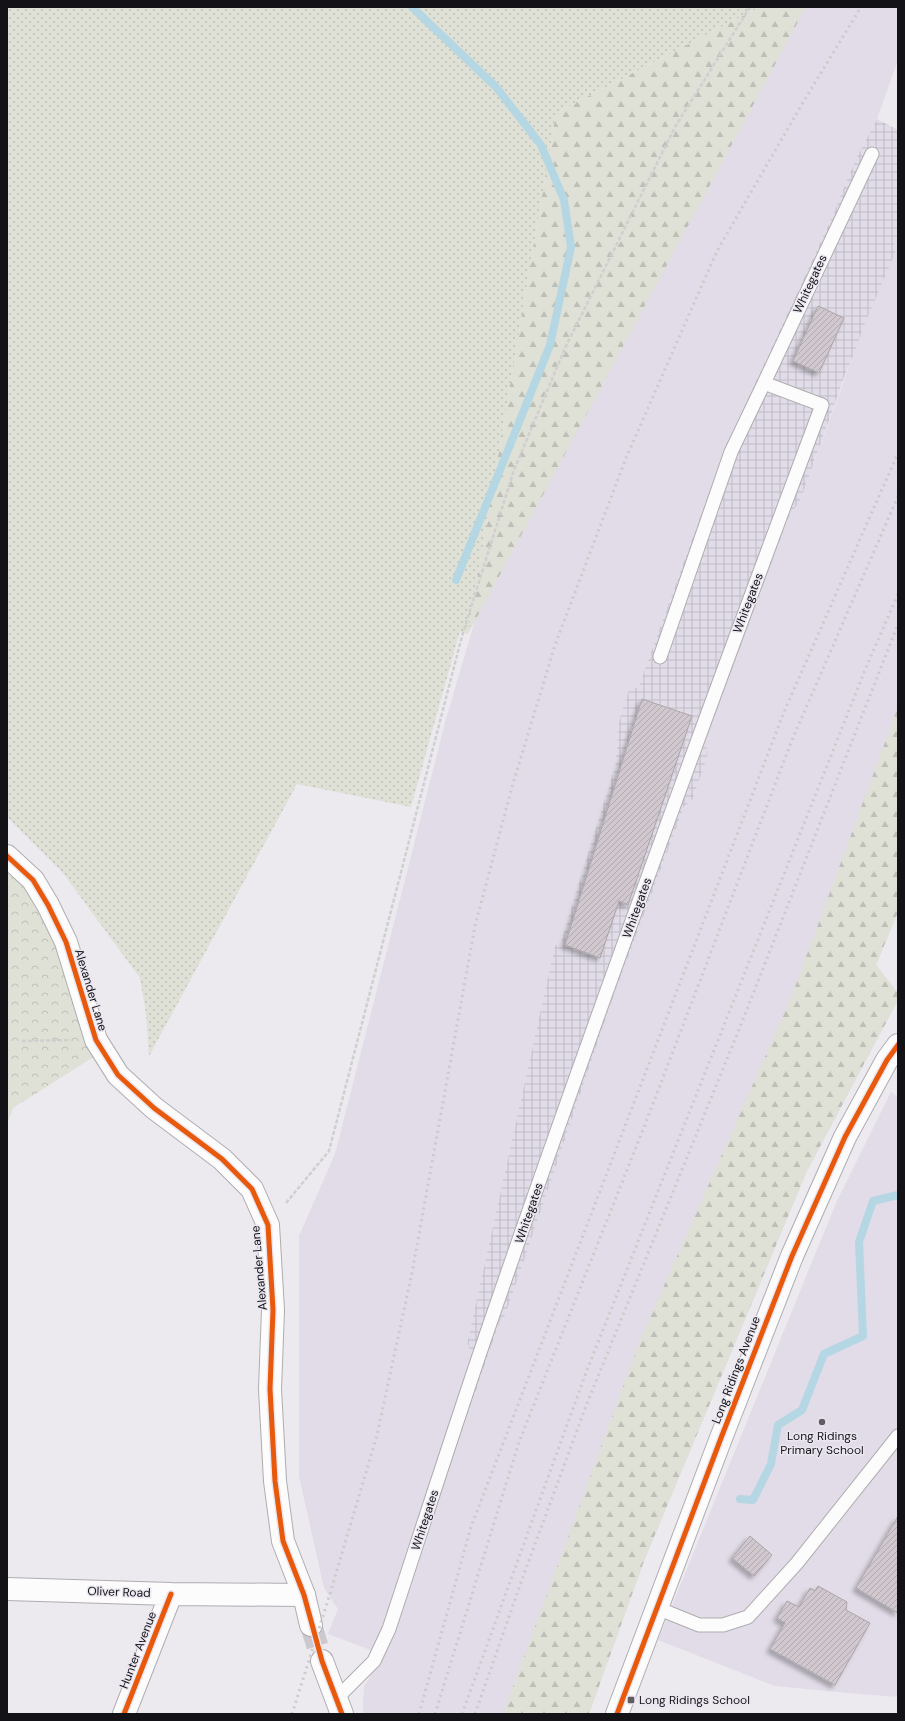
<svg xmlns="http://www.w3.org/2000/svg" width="905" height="1721" viewBox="0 0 905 1721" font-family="'DM Sans',sans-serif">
  <defs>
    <pattern id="industrial-grid" width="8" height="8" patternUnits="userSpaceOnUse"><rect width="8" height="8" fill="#e1dce8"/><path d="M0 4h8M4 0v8" fill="none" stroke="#c0bcc6"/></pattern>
    <pattern id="grass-dots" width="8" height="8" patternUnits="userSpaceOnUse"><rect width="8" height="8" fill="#dfe1d6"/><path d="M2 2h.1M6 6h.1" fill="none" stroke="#bec0b7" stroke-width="1.8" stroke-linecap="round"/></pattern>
    <pattern id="forest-firs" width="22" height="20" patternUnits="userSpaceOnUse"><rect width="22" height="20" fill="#dfe1d6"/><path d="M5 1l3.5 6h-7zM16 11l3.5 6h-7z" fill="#bec0b7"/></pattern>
    <pattern id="park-crowns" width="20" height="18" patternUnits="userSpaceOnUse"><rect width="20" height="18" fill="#dfe1d6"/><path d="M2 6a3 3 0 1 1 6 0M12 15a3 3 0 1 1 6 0" fill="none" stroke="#bec0b7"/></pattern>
    <pattern id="building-hatch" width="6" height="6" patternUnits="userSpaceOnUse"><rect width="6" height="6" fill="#d1c7ce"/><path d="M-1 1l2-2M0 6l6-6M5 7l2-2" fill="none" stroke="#b3aab0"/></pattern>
    <filter id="shadow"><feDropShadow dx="-3.5" dy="3.5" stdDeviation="2" flood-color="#0004"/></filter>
  </defs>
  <rect width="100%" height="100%" fill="#ece9ef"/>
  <path fill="url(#industrial-grid)" d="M877 119 898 130V237L893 247 896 251 844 378 801 499 788 519 693 799 684 807 505 1316 501 1319 384 1655 373 1651 472 1356 467 1343 555 945H559L615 766 619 721 630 686 638 688 724 450 830 221 856 158Z"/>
  <path fill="#e1dce8" d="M769 7H898V60L877 119 856 158 830 221 724 450 638 688 630 686 619 721 615 766 560 945H555L467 1343 472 1356 373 1651 328 1634 338 1609 324 1588 299 1476V1236L335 1154 446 719 499 539Z
    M898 237V912L876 965 898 993V1000L807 1171 644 1561 589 1714H363V1703L364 1686 384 1655 501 1319 505 1316 611 1003 684 807 693 799 708 754 705 742 788 519 801 499 865 323 896 251 893 247Z
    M891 1092 898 1097V1697L859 1694 775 1686 658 1640 836 1203Z"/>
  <path fill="url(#grass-dots)" d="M7 7H760L556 113 468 634 460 631 411 807 297 784 149 1056 146 1013 140 978 63 873 7 817Z"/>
  <path fill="url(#forest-firs)" d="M760 7H806L468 634 556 113Z
    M898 707V912L876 965 898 993V1000L807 1171 644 1561 589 1714H503L640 1340 791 998Z"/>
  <path fill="url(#park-crowns)" d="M7 856 33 880 103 1051 13 1108 7 1125Z"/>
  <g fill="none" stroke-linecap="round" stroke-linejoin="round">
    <path stroke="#b5d7e3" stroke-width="8" d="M412 7 496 87 541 145 564 200 571 247 550 345 456 580
      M740 1499 753 1500 771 1464 778 1425 802 1410 824 1354 863 1336 859 1242 873 1201 898 1195"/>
  </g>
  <path fill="url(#building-hatch)" stroke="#aaa6aa" filter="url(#shadow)" d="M818 306 844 318 819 373 793 361Z
    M642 699 692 716 628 905 619 901 600 958 565 945Z
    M898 1516V1613L856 1588Z
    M750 1536 772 1555 754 1576 732 1558Z
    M818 1586 847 1602 846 1610 870 1623 835 1685 770 1649 785 1623 777 1618 787 1601 799 1607 810 1588 815 1591Z"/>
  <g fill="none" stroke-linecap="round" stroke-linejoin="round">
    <path stroke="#cbc9ce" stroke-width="22" stroke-dasharray="22 11" stroke-linecap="butt" d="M311 1625 322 1661"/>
    <defs>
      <path id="service" d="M660 657 731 452 764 383
        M657 1608 699 1625H723L748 1617 797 1563 898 1436
        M336 1699 374 1661 389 1629C421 1532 452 1435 485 1338 592 1025 706 715 822 405L764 383 872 154"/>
      <path id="minor" d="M7 1589 171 1594 304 1595
        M124 1714 171 1594"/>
      <path id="tertiary" d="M7 856 33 880 48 905 66 942 96 1040 118 1075 154 1108 222 1159 252 1189 268 1225 273 1310 270 1389 275 1481 283 1541 304 1595 311 1625
        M322 1661 342 1714
        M617 1714 721 1438 792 1256 845 1137 887 1060 898 1045"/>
    </defs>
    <use href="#service" stroke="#afadb1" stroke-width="15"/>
    <use href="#minor" stroke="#afadb1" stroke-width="24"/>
    <use href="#tertiary" stroke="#afadb1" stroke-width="24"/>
    <path stroke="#cfcfd0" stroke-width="2.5" stroke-dasharray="4 2" stroke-linecap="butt" d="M22 1041 71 1040
      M286 1203 329 1151 462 636 514 470 565 348 675 127 750 7"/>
    <use href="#service" stroke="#fcfcfd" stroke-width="13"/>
    <use href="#minor" stroke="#fcfcfd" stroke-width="22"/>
    <use href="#tertiary" stroke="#fcfcfd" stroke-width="22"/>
    <path stroke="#cacaca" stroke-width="3" stroke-dasharray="2 4" stroke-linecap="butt" d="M292 1714 329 1597 377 1435 412 1273 475 926 512 787 555 645 626 458 717 251 805 99 861 7
      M419 1714 471 1527 784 712 898 453
      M435 1714 519 1442 646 1122 792 740 898 496
      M462 1714 587 1370 867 665 898 594
      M475 1714 524 1574 586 1406 744 1017 898 624"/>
    <defs>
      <path id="cycleway" d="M7 856 33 880 48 905 66 942 96 1040 118 1075 154 1108 222 1159 252 1189 268 1225 273 1310 270 1389 275 1481 283 1541 304 1595 322 1661 342 1714
        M124 1714 171 1594
        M617 1714 721 1438 792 1256 845 1137 887 1060 898 1045"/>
    </defs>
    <use href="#cycleway" stroke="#ebe7f1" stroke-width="8"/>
    <use href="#cycleway" stroke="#e8590c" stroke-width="5"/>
  </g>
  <g fill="#5f5d62" stroke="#ebe7f1" stroke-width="1.5">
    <circle cx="822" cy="1422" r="4"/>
    <rect x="627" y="1696" width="8" height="8" rx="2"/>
  </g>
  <g text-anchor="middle" stroke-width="3" stroke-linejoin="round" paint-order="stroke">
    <g font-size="12" fill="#131216" stroke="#ebe7f1">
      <text transform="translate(810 284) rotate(-65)" y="4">Whitegates</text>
      <text transform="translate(748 603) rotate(-69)" y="4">Whitegates</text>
      <text transform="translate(637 908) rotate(-70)" y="4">Whitegates</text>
      <text transform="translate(91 990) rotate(73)" y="4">Alexander Lane</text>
      <text transform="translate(529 1213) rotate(-71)" y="4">Whitegates</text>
      <text transform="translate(259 1268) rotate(-95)" y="4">Alexander Lane</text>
      <text transform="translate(736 1370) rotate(-69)" y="4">Long Ridings Avenue</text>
      <text transform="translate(425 1520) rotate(-72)" y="4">Whitegates</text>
      <text transform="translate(119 1592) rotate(2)" y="4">Oliver Road</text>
      <text transform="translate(138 1650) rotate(-69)" y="4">Hunter Avenue</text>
    </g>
    <g font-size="12" fill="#131216" stroke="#ebe7f1">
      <text x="822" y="1440">Long Ridings<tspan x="822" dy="14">Primary School</tspan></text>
      <text x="639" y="1704" text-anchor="start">Long Ridings School</text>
    </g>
  </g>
  <rect width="905" height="1721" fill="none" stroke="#131216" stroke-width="16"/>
</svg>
